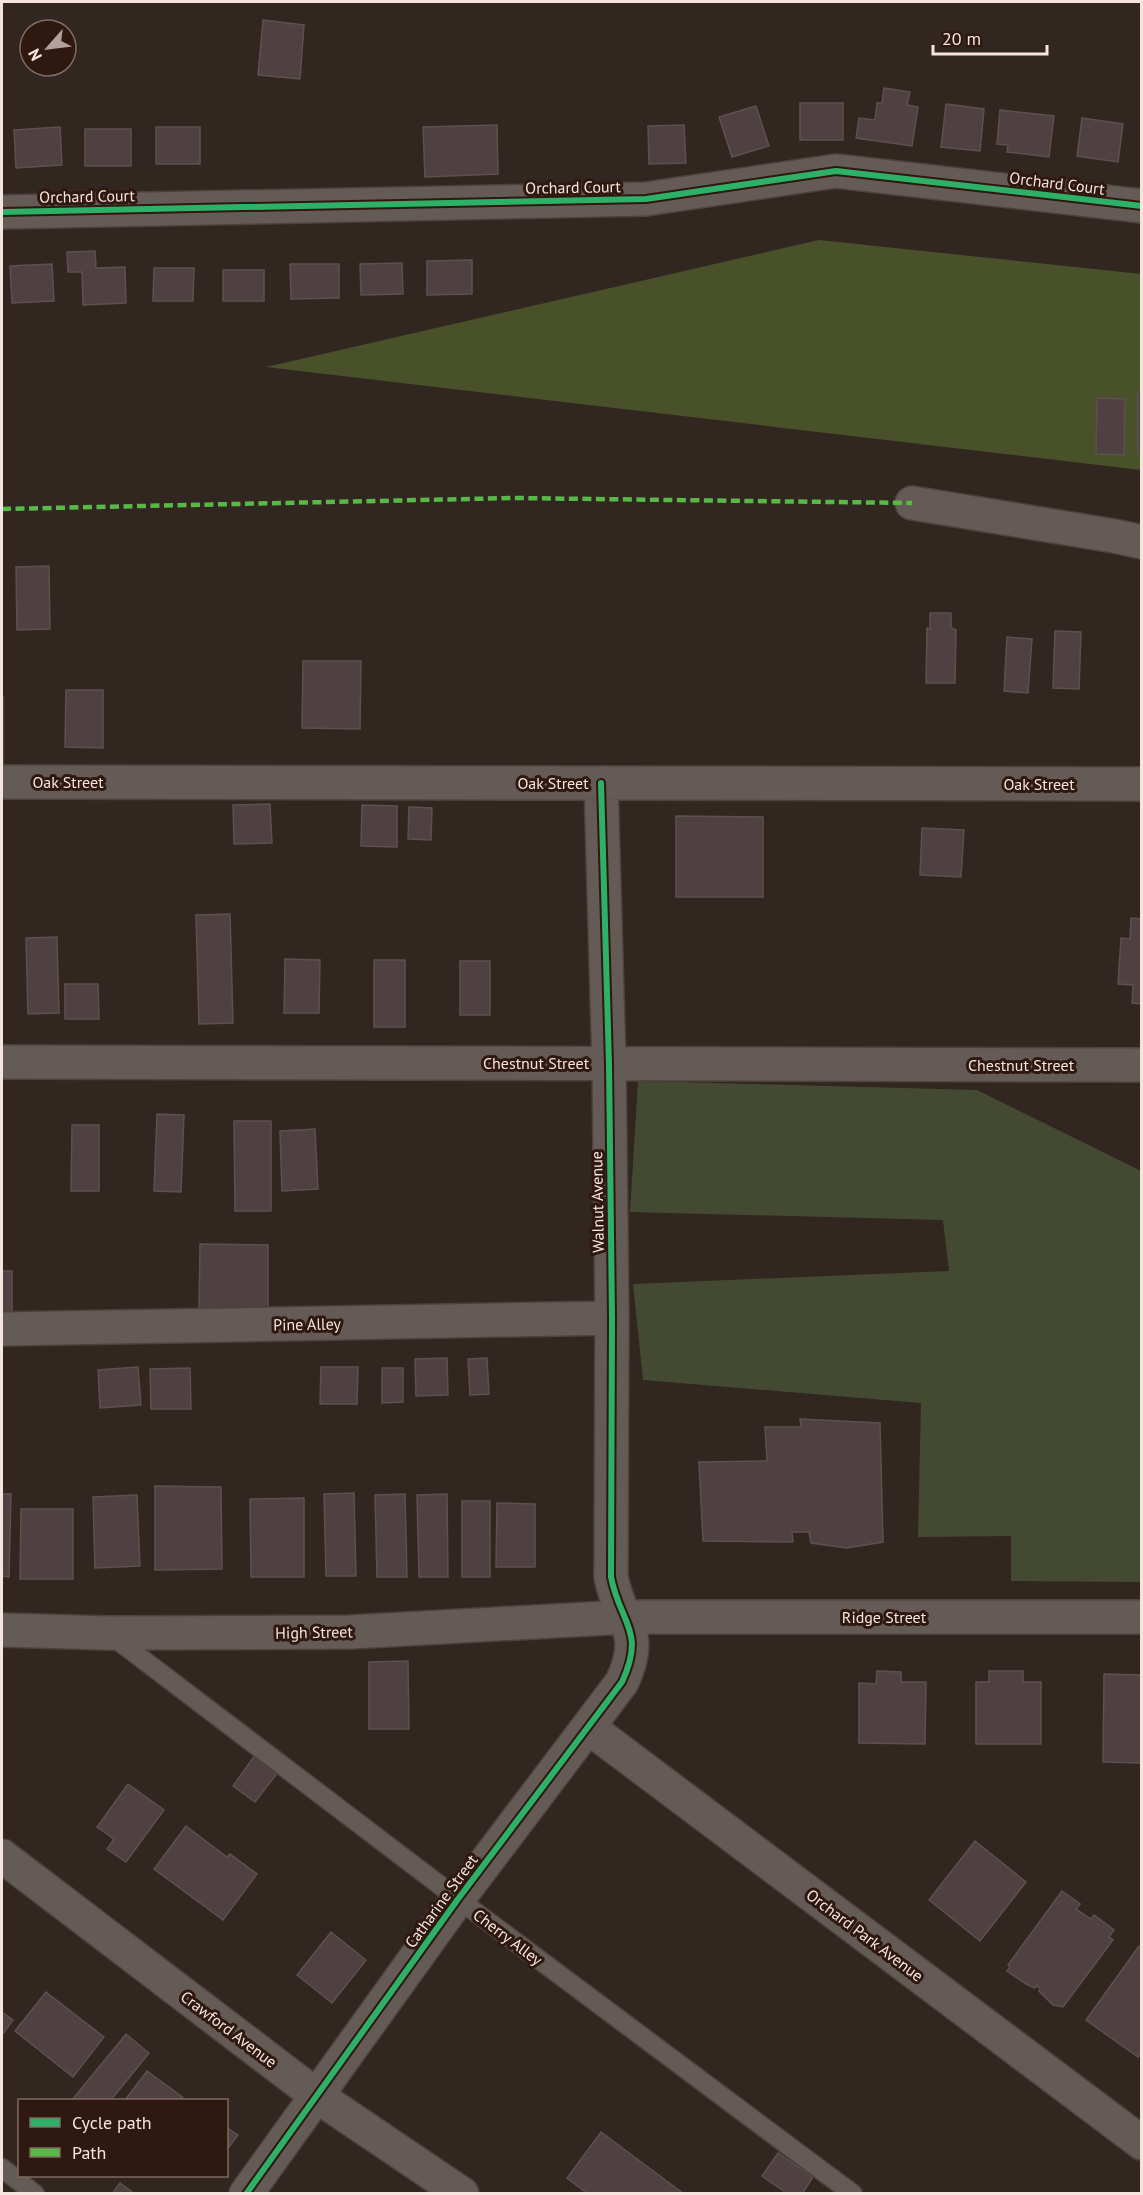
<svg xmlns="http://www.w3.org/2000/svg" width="1143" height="2195" viewBox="0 0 1143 2195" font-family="'PT Sans',sans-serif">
  <rect width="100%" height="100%" fill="#322620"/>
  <path fill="#444a32" d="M638 1081 977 1090 1141 1171V1582L1011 1581V1536L918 1537 921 1403 643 1380 633 1284 949 1271 943 1220 630 1212Z"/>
  <path fill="#48512a" d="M819 240 1141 274V470L266 367Z"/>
  <path fill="#4f4141" stroke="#5d5150" stroke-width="1.5" d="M263 20 304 25 300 79 258 75Z
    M884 88 910 92 907 105 918 107 912 146 856 138 859 118 875 120 877 103H882Z
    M800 103H843V140H800Z
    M946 104 984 109 980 151 941 147Z
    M756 106 769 146 732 157 719 117Z
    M1000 110 1054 116 1049 157 1007 152 1008 145 997 144Z
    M1082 118 1123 124 1118 162 1077 156Z
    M497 125 498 174 425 177 423 127Z
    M684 125 686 163 649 164 648 126Z
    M60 127 62 165 16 168 14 130Z
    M156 127H200V164H156Z
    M85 129H131V166H85Z
    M95 251 96 268 125 267 126 303 83 305 82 272H68L67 252Z
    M472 260V294L427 295V261Z
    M402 263 403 294 361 295 360 264Z
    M52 264 54 301 12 303 10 266Z
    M290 264H339V298L291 299Z
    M154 268H194L193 301H153Z
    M223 270H264V301H223Z
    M1138 392H1142V454H1138Z
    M1097 398 1125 399 1124 455 1096 454Z
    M49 566 50 629 17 630 16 567Z
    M930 613H951V628L956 630 955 683H926L927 628 930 629Z
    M1055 631 1081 632 1079 689 1053 688Z
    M1007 637 1032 639 1028 693 1004 691Z
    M303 661H361L360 729 302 728Z
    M66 690H103V748L65 747Z
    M2 697H3V765H2Z
    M270 804 272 843 234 844 233 805Z
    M362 805 397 806V847L361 846Z
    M409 807 432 808 431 840 408 839Z
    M676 816 763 817V897H676Z
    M922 828 964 830 961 877 920 875Z
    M230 914 233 1023 199 1024 196 915Z
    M1131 918 1142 919V1004L1132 1003 1133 985 1118 984 1121 938 1130 939Z
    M57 937 59 1013 28 1014 26 938Z
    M285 959 320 960 319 1013H284Z
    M374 960H405V1027H374Z
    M460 961H490V1015H460Z
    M65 984H98L99 1019H65Z
    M157 1114 184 1115 181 1192 154 1191Z
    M234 1121H271V1211H235Z
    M72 1125H99V1191H71Z
    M315 1129 318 1189 282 1191 280 1131Z
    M200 1244 268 1245V1314L199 1313Z
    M2 1271H12V1313H2Z
    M447 1358 448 1395 416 1396 415 1359Z
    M487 1358 489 1394 470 1395 468 1359Z
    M138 1367 141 1405 100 1408 98 1370Z
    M321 1367H358L357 1404H320Z
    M190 1368 191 1409H151L150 1369Z
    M382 1368H403V1402L382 1403Z
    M800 1419 880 1423 883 1542 847 1548 811 1543 809 1532H792L793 1542 703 1541 699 1462 767 1461 765 1427H801Z
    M155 1486 221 1487 222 1569 155 1570Z
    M354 1493 356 1576H326L324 1494Z
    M2 1494H11L9 1577 2 1576Z
    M405 1494 407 1577H377L375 1495Z
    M447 1494 448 1577H419L417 1495Z
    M137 1495 140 1566 95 1568 93 1497Z
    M304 1498V1577H251L250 1499Z
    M462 1501H490V1577H462Z
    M497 1503 535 1504V1567H496Z
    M21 1509H73V1579H20Z
    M408 1661 409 1729H369V1662Z
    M877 1671 901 1672V1682H926L925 1744 859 1743V1683L876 1684Z
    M989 1671H1023V1682H1041V1744H976V1682H989Z
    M1104 1674 1142 1675V1763L1103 1762Z
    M255 1755 278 1772 255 1802 233 1786Z
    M128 1784 164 1810 126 1862 107 1849 114 1839 97 1827Z
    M186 1826 227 1857 230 1854 257 1874 223 1920 154 1869Z
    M975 1841 1026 1882 980 1941 929 1900Z
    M1062 1891 1080 1904 1076 1909 1091 1919 1094 1915 1114 1930 1109 1937 1113 1940 1063 2007 1053 2005 1039 1991 1040 1989 1037 1985 1035 1988 1026 1984 1007 1971 1010 1967 1008 1965Z
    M331 1932 366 1960 332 2003 297 1975Z
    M1139 1946 1142 1948V2051L1138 2057 1086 2020Z
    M46 1992 104 2037 73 2077 15 2031Z
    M2 2012 13 2020 2 2035Z
    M126 2034 149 2053 111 2100H72Z
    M147 2071 173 2090 186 2100H125Z
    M226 2127 238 2135 226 2151Z
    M601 2132 684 2194H588L567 2178Z
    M778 2153 813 2177 802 2194H788L762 2176Z
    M120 2183 135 2194H112Z"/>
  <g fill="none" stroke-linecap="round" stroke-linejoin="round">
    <defs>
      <path id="lane" d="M112 1636 458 1899 853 2194
        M2 2168 35 2194"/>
      <path id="street" d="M2 212 646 199 836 171 1142 206
        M912 503 1114 536 1142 542
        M2 782 1142 784
        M2 1062 1142 1065
        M2 1329 612 1318
        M2 1630 108 1633 351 1632 626 1617H1142
        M588 1727 1142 2143
        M2 1856 317 2096 462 2194
        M246 2194 458 1899 622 1682C646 1630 620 1624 611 1577L612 1318 609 1064 601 783"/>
    </defs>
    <use href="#lane" stroke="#4d423d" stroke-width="21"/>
    <use href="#street" stroke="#4d423d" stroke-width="36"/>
    <use href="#lane" stroke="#655b56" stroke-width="18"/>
    <use href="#street" stroke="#655b56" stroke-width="33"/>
    <path stroke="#58b947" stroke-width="4.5" stroke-dasharray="9 4.5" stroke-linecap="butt" d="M2 509 514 498 912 503"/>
    <defs>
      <path id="cycleway" d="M2 212 646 199 836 171 1142 206
        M246 2194 458 1899 622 1682C646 1630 620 1624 611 1577L612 1318 609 1064 601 783"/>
    </defs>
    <use href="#cycleway" stroke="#2f180f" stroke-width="10"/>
    <use href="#cycleway" stroke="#2db169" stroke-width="6"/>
  </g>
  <g text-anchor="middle" stroke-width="6" stroke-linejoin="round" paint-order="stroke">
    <g font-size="16" fill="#f6e5de" stroke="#2f180f">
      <text transform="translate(1057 183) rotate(7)" y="6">Orchard Court</text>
      <text transform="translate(573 187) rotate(-1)" y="6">Orchard Court</text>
      <text transform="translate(87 196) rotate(-1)" y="6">Orchard Court</text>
      <text x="68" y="788">Oak Street</text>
      <text x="553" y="789">Oak Street</text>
      <text x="1039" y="790">Oak Street</text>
      <text x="536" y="1069">Chestnut Street</text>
      <text x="1021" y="1071">Chestnut Street</text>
      <text transform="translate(597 1202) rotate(-91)" y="6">Walnut Avenue</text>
      <text transform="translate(307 1324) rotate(-1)" y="6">Pine Alley</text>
      <text x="884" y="1623">Ridge Street</text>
      <text transform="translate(314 1632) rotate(-1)" y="6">High Street</text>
      <text transform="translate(441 1901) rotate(-54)" y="6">Catharine Street</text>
      <text transform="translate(865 1935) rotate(37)" y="6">Orchard Park Avenue</text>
      <text transform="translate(508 1937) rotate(37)" y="6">Cherry Alley</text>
      <text transform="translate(229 2029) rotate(37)" y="6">Crawford Avenue</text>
    </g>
  </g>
  <rect width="1143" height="2195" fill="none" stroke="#f6e5de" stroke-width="6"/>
  <rect x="18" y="2099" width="210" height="78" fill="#2f180f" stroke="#7f6a62" stroke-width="1.5"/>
  <rect x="30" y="2118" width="30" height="9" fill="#2db169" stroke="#7f6a62" stroke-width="1.5"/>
  <text x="72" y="2129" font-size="18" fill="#f6e5de">Cycle path</text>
  <rect x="30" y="2148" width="30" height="9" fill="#58b947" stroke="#7f6a62" stroke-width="1.5"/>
  <text x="72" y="2159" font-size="18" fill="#f6e5de">Path</text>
  <g transform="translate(48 48) rotate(242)"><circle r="28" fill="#2f180f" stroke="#7f6a62" stroke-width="1.5"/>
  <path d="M0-4.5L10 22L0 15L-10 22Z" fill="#b1a29c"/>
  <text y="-9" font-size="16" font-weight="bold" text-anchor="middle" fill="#f6e5de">N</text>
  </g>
  <path d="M933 45v9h114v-9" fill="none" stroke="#f6e5de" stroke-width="3"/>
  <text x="942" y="45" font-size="18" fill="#f6e5de" stroke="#2f180f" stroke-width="4.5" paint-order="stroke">20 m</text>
</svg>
